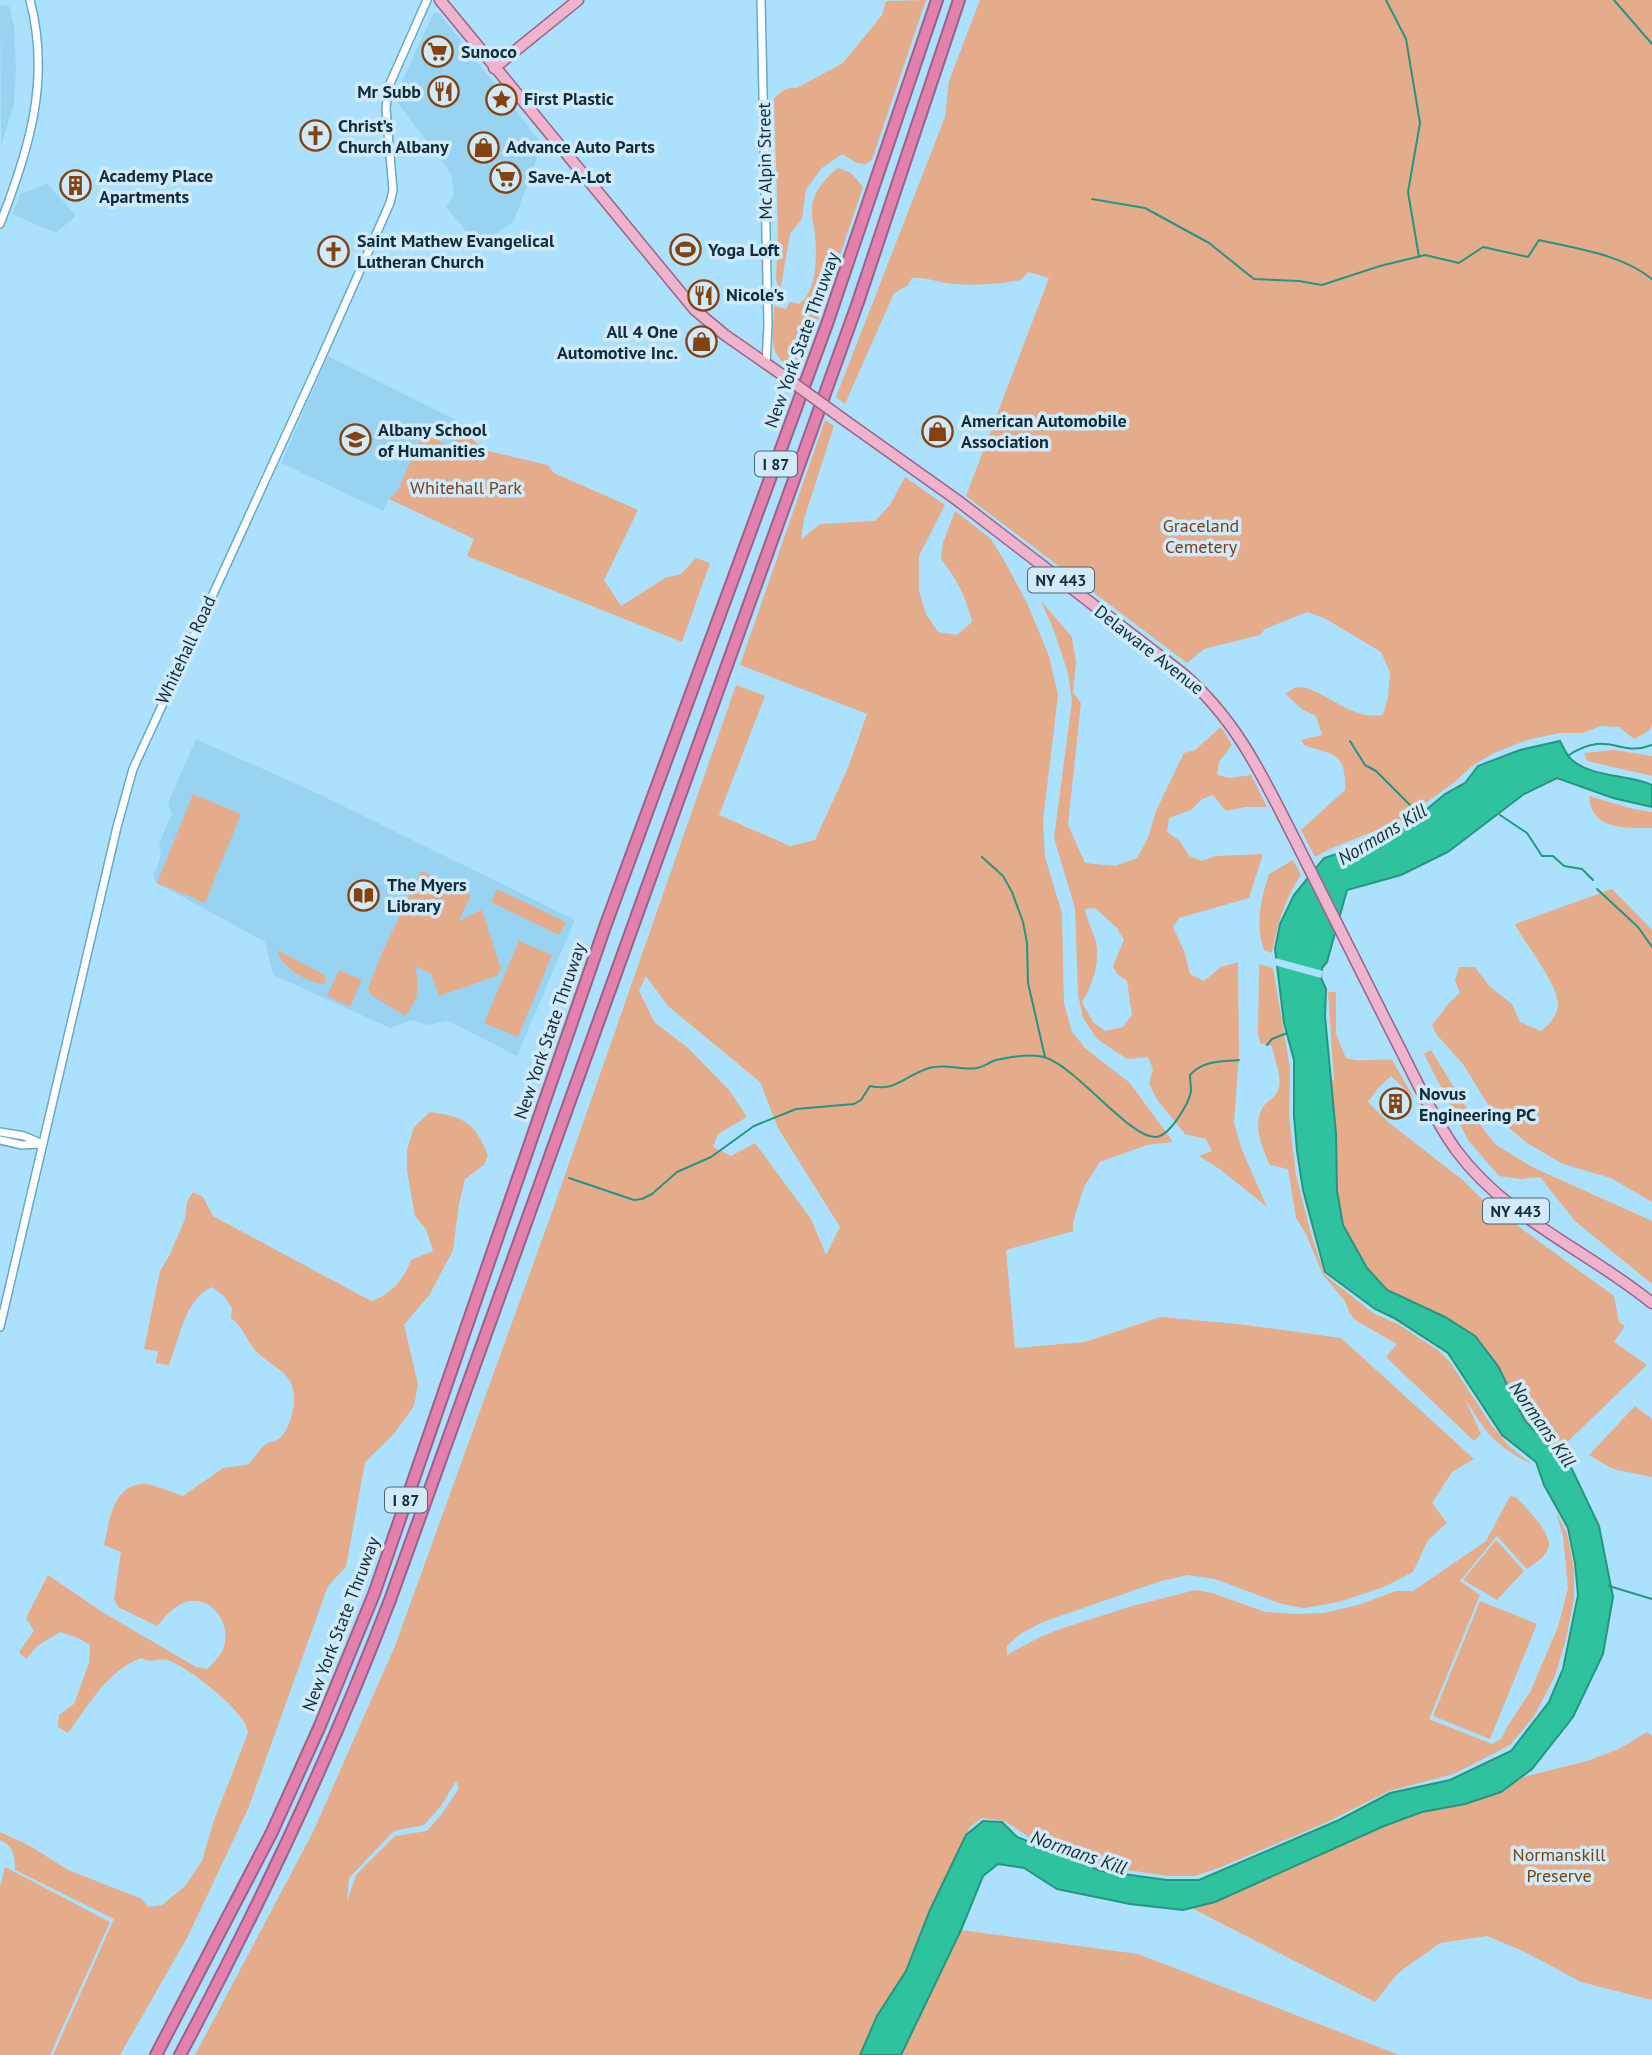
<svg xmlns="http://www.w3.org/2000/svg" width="1652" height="2055" viewBox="0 0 1652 2055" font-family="'PT Sans',sans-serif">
  <rect width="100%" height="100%" fill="#ace1fe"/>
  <path fill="#98d4f2" d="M0 5 9 6 14 26 16 69 14 104 1 147Z
    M434 12 440 14 542 144 514 221 479 246 446 207 454 195 451 174 394 98Z
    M47 183 76 216 56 233 12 214 21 193 33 190Z
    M328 356 464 424 452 447 423 433 397 492 388 500 383 511 281 463Z
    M196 739 323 796 575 920 517 1056 448 1021 428 1025 413 1020 390 1028 273 975 265 942 155 882 154 875 161 855 159 843 172 814 168 803Z"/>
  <path fill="#e4ac8b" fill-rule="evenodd" d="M926 0 872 160 866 164 857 163 842 154 822 168 806 189 802 219 790 234 780 292 776 279 778 232 774 99C780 92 787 87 797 88L843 63 882 15 886 1Z
    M980 0H1652V725L1649 731 1634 739 1619 727 1601 726 1583 733H1559L1527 740 1494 753 1472 766 1456 781 1402 820 1332 848 1315 857 1301 830 1345 790C1346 750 1333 756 1304 745L1301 740 1322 735 1316 716 1303 710 1285 694C1289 692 1291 689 1295 688 1316 681 1349 722 1383 715L1388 697 1390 672 1381 652 1326 619 1307 612 1265 629 1260 635 1204 649 1187 663 966 496 1049 278 1028 272 1021 280C997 285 970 286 946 283 934 281 924 277 912 278L907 286 894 293 845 404 836 397 945 117 949 81Z
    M838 168 851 173 863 187 800 373C764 353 774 344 774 306L786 309 790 302 799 304C817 291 817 257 815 236 815 229 812 222 812 214 810 196 824 179 838 168Z
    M825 420 834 426 804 519 801 540 820 524 875 521 890 505 905 477 945 505 919 556V591L926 614 938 632 957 635 972 622C966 597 957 579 941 559L943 543 955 511 991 539 1005 562 1027 603 1049 656 1058 695 1043 821 1045 857 1062 913 1064 1003 1072 1032 1086 1049 1130 1083 1173 1142 1147 1145 1100 1162 1084 1187 1073 1222V1231L1006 1250 1015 1348 1085 1342 1160 1317 1238 1324 1341 1338 1474 1459 1452 1472 1432 1503 1447 1523 1428 1540 1413 1572 1384 1587 1339 1602 1304 1608 1282 1604 1215 1579 1188 1575 1161 1581 1043 1622 1020 1634 1007 1646V1655L1040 1637 1063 1628 1129 1607 1195 1590 1212 1593 1265 1612 1292 1614 1324 1613 1358 1605 1396 1591H1413L1486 1541 1510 1496 1516 1497C1525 1507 1555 1536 1548 1549 1545 1557 1534 1564 1527 1569L1497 1536 1460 1581 1480 1595 1429 1719 1492 1744 1501 1739 1507 1727 1530 1692 1558 1627 1568 1588 1563 1536 1556 1512 1567 1533 1574 1569V1600L1565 1643 1555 1676 1534 1716 1510 1745 1454 1774 1389 1791 1323 1824 1219 1868 1195 1876H1168L1100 1866 1030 1838 1005 1821 982 1818 970 1827 966 1835 930 1910 906 1971 877 2016 860 2055H195L313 1832 395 1646 552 1212 736 685 765 696 719 815 790 846 815 840 848 768 867 714 740 665ZM646 976 668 1006 760 1082 778 1128 840 1227 826 1255 811 1219 755 1143 731 1156 713 1147 718 1134 747 1117 729 1090 687 1047 655 1023 639 991ZM456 1781 459 1788 442 1814 427 1831 395 1836 356 1875 347 1902 349 1878 394 1831 424 1825 441 1806Z
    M464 424 468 428 467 434 484 450 548 465 554 473 638 510 604 580 621 606 665 578 681 574 696 558 710 563 682 642 467 556 474 539 389 499 397 492 423 433 452 447Z
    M1041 601 1072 637 1076 662 1073 692 1081 703 1068 825 1085 863 1115 866 1137 858 1148 838 1156 811 1184 753 1195 750 1221 727 1232 745 1219 762 1217 775 1230 778 1251 775 1267 807H1245L1226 811 1213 795 1202 799 1191 810 1169 818 1167 832 1180 841 1189 856 1202 861 1216 856 1263 854 1249 898 1179 918 1173 927 1184 951 1190 974 1204 981 1221 967 1238 962 1239 1053 1234 1123 1242 1150 1267 1207 1221 1170 1199 1156 1212 1151 1206 1139 1185 1134 1158 1101 1149 1084 1153 1069 1148 1057 1127 1059 1097 1039 1083 1018 1078 994 1075 908 1054 838 1072 701 1068 673 1054 631ZM1095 908 1117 928 1124 940 1113 966 1117 974 1127 981 1132 1015 1123 1027 1105 1031 1093 1022 1082 1002C1093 984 1100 963 1096 942 1093 931 1087 920 1085 909Z
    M1614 750 1652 756V776L1587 761 1584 753Z
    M193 794 241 814 205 903 157 883Z
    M1589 796 1633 809 1652 812V828C1624 828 1591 830 1589 796Z
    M1293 860 1301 875C1284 900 1278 924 1272 953L1264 950C1255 925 1261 898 1269 874Z
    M421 871 471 895 459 921 482 910 501 969 497 976 439 996 431 974 415 966C420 987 419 999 405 1016L371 995 368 988 383 951Z
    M497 889 566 922 559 935 491 902Z
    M1612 889 1652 930V1202L1611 1178 1563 1164 1527 1143 1495 1116 1463 1064 1437 1035 1432 1025 1450 1002 1460 993 1455 981 1459 967H1475L1490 987 1512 1004 1520 1022 1541 1031C1549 1025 1558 1015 1558 1004 1557 982 1526 946 1515 924Z
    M519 941 552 955 518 1037 484 1023Z
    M277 950 319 972 325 976V982L322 984C305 981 281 967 277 950Z
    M1259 964 1273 968 1290 1068 1289 1116 1296 1175 1311 1234 1325 1275 1373 1313 1398 1324 1439 1351 1450 1362 1492 1426 1510 1447 1533 1465C1493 1444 1488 1435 1465 1399L1481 1434 1474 1441 1386 1357 1397 1344 1355 1320 1349 1312 1345 1301 1323 1275 1306 1234 1296 1218 1288 1169 1270 1165C1262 1148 1252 1124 1263 1107 1267 1101 1276 1097 1278 1090 1283 1079 1274 1058 1272 1046L1260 1043 1258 1034Z
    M339 970 362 980 350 1007 327 996Z
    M1328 992H1336V1034L1346 1058C1363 1063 1375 1058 1392 1060L1414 1098 1391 1076 1378 1088 1368 1102 1388 1122 1464 1181 1486 1203 1614 1296 1619 1322 1625 1326 1614 1342 1647 1365 1556 1453 1525 1421 1498 1366 1445 1317 1387 1290 1367 1268 1342 1225 1337 1191 1331 1080 1334 1081Z
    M1431 1050 1464 1104 1496 1145 1532 1167 1652 1221V1284L1575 1221 1540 1177 1520 1179 1499 1176 1468 1140 1424 1054Z
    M430 1112C465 1117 474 1122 488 1155L484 1165 465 1179 459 1204 453 1250 430 1294 404 1325 418 1384 414 1406 393 1435 365 1462 346 1567 328 1586 248 1809 188 1936 120 2055H53L114 1919 15 1870C15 1856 14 1846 0 1840V1832L30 1846 68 1870 142 1899 148 1907 162 1905 185 1886 202 1861 213 1823 248 1733C247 1729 246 1726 244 1722 235 1705 186 1665 167 1660 156 1658 154 1664 141 1658 107 1671 89 1705 68 1733L58 1727 59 1715 74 1704 89 1663 90 1645 78 1638 60 1632 37 1646 26 1659 19 1652 34 1631 26 1618 48 1575 104 1613 196 1667 208 1669C213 1662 222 1655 224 1647 232 1620 207 1591 181 1604 171 1609 164 1618 157 1626L118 1607 114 1599 121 1552 104 1545C110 1521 112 1482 147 1484 154 1485 174 1493 183 1496L223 1468 247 1465C253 1460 259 1449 265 1445 270 1441 275 1442 280 1438 292 1426 299 1396 290 1381 282 1368 267 1363 257 1352 246 1341 244 1327 231 1318L232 1308 224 1296 212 1287C185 1298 179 1340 169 1365L156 1363 158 1351 144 1349 160 1271 170 1254 185 1219 187 1202 193 1192 203 1197 213 1216 371 1301C390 1296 405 1278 411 1260L433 1251 426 1229 415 1216 407 1171V1150L414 1127Z
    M1635 1406 1652 1419V1477L1613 1469 1589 1455Z
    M1496 1540 1524 1571 1497 1600 1463 1580Z
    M1480 1601 1537 1624 1490 1739 1433 1716Z
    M1647 1732 1652 1736V2000L1581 1982 1527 1953 1487 1936 1440 1943 1398 1973 1375 2002 1170 1897 1430 1800 1587 1761 1619 1749Z
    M5 1867 110 1922 50 2055H0V1887Z
    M961 1930 1138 1954 1399 2055H901Z"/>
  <path fill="#2fc29e" stroke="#269580" stroke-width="2" d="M1560 741C1563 747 1567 756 1572 760 1593 778 1628 774 1652 785V807L1613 798 1557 778 1524 794 1448 852 1401 875 1347 890 1327 962 1322 968 1321 978 1326 989 1325 1016 1336 1134 1337 1191 1343 1225 1367 1268 1387 1290 1445 1317 1475 1336 1498 1366 1525 1421 1572 1469 1599 1526 1613 1597 1603 1654 1573 1717 1532 1769 1501 1792 1465 1804 1422 1812 1384 1826 1215 1902 1183 1910 1130 1904 1057 1889 1024 1868 998 1864 983 1876 961 1930 901 2055H860L877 2016 906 1971 930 1910 966 1835 983 1821 1002 1822 1017 1837 1101 1871 1167 1880H1199L1339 1820 1390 1793 1450 1780 1511 1751 1549 1702 1563 1669 1578 1595 1575 1563 1568 1528 1544 1485 1536 1462 1502 1435 1448 1353 1394 1318 1375 1309 1325 1272 1303 1190 1297 1151 1294 1116V1060L1284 1023 1275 949 1280 924 1294 895 1324 858 1397 834 1445 794 1465 783 1478 766 1520 750Z"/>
  <path fill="#ace1fe" d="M1275 958 1323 971 1321 978 1274 965Z"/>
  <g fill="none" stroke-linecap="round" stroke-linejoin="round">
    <path stroke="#269580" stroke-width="2" d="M1386 0 1406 39 1420 123 1408 192 1419 257
      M1614 0 1652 44
      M1092 199 1145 208 1209 243 1254 279 1299 281 1322 285 1380 266 1425 255 1459 263 1483 247 1528 257 1539 240C1577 249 1621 254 1652 279
      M1350 741 1365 765 1376 771 1421 816
      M1569 755C1608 729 1620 758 1652 745
      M1500 815 1527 833 1542 856H1553L1564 866 1582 869 1593 880
      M982 857 1003 876 1012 892 1023 922 1027 943 1028 983 1045 1057
      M1597 889 1638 927 1652 947
      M1267 1045 1272 1039 1287 1033
      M569 1178 634 1200 642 1199 652 1194 677 1172 711 1157 754 1126 796 1109 854 1104 861 1100 870 1086C896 1092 904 1076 929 1068 947 1063 961 1071 977 1068 983 1067 990 1062 996 1060 1010 1057 1031 1053 1044 1057 1076 1066 1130 1139 1156 1137 1170 1136 1189 1103 1191 1091 1191 1086 1190 1080 1190 1075 1203 1060 1221 1062 1239 1060
      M1609 1586 1652 1599"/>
    <defs>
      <path id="minor" d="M761 0 768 325 766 364
        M0 224C29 150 51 80 30 0
        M0 1132 24 1136 43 1144
        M0 1140 22 1145 39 1144
        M0 1327 117 827 133 769 318 365 390 203 393 190 386 109 388 88 427 0"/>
      <path id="major" d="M440 0 695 310 725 335 781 374
        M494 68 578 0
        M843 419 957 500 1182 673C1235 718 1261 773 1292 834 1324 899 1357 964 1390 1029 1411 1069 1430 1113 1456 1150 1507 1219 1587 1250 1652 1303"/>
      <path id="highway" d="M156 2055 272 1832 319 1728 374 1594 606 924 827 324 937 0
        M180 2055C259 1907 330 1757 390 1600L858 302 959 0"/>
    </defs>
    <use href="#minor" stroke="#66a8ca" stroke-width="10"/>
    <use href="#major" stroke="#9a6385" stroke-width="13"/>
    <use href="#highway" stroke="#9a6385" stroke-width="14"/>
    <use href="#minor" stroke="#fff" stroke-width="7"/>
    <use href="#major" stroke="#efb3ce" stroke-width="10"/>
    <use href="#highway" stroke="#e480ad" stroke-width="10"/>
    <defs>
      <path id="major-bridge" d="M781 374 843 419"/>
    </defs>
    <use href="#major-bridge" stroke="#9a6385" stroke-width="13" stroke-linecap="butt"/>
    <use href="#major-bridge" stroke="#efb3ce" stroke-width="10"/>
  </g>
  <defs>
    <symbol id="supermarket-ring" viewBox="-11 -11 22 22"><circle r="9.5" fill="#d0eaf9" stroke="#844210" stroke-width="1.5"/><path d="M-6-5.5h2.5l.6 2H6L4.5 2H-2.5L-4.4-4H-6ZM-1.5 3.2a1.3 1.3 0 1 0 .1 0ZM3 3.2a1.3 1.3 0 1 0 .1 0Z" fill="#844210"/></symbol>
    <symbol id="restaurant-ring" viewBox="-11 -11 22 22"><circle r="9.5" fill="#d0eaf9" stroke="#844210" stroke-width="1.5"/><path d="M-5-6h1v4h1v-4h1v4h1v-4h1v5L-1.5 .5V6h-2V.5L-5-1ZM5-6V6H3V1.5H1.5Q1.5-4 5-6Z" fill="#844210"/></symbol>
    <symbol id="sight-ring" viewBox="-11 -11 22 22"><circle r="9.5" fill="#d0eaf9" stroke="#844210" stroke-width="1.5"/><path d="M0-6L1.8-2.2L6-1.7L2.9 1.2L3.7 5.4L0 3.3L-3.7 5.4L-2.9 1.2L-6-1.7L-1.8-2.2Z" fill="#844210"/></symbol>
    <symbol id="church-ring" viewBox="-11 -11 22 22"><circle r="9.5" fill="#d0eaf9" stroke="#844210" stroke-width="1.5"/><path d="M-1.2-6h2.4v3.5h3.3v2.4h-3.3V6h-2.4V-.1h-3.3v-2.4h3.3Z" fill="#844210"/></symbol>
    <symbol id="shop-ring" viewBox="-11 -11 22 22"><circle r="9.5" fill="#d0eaf9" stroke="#844210" stroke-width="1.5"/><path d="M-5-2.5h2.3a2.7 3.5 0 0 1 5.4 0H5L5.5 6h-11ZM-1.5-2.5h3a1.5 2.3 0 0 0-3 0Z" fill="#844210"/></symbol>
    <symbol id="building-ring" viewBox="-11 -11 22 22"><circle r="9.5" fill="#d0eaf9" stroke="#844210" stroke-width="1.5"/><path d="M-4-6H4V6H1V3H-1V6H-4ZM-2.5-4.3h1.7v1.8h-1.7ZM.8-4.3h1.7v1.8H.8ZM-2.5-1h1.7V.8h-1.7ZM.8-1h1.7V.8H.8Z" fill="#844210"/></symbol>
    <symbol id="stadium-ring" viewBox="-11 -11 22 22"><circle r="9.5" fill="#d0eaf9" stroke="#844210" stroke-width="1.5"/><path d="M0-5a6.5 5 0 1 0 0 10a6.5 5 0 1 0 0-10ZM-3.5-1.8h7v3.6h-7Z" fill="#844210"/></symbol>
    <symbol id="school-ring" viewBox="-11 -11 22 22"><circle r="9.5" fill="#d0eaf9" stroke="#844210" stroke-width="1.5"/><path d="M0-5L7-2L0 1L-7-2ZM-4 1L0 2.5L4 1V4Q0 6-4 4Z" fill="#844210"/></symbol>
    <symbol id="library-ring" viewBox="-11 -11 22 22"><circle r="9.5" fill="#d0eaf9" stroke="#844210" stroke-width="1.5"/><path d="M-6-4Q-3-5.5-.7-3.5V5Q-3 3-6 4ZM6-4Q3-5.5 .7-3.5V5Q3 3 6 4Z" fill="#844210"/></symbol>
  </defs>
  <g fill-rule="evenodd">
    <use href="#supermarket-ring" x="420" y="34" width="35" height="35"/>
    <use href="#restaurant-ring" x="426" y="74" width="35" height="35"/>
    <use href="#sight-ring" x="484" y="82" width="35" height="35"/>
    <use href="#church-ring" x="298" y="118" width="35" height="35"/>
    <use href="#shop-ring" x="466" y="130" width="35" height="35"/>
    <use href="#supermarket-ring" x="488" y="160" width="35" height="35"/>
    <use href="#building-ring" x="58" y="168" width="35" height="35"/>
    <use href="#stadium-ring" x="668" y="232" width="35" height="35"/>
    <use href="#church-ring" x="316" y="234" width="35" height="35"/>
    <use href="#restaurant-ring" x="686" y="278" width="35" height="35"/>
    <use href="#shop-ring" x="684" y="324" width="35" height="35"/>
    <use href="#shop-ring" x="920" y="414" width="35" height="35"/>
    <use href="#school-ring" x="338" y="422" width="35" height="35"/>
    <use href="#library-ring" x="346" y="878" width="35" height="35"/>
    <use href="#building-ring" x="1378" y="1086" width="35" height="35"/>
  </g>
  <g text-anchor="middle" stroke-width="7" stroke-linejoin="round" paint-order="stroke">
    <g fill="#d0eaf9" stroke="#4a6573" stroke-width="2">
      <rect x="755" y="451.5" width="42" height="25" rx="5"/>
      <rect x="1028" y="567.5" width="66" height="25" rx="5"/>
      <rect x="1483" y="1198.5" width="66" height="25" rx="5"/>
      <rect x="385" y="1487.5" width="42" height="25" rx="5"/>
    </g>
    <g font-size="16" font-weight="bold" fill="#102c3a">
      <text x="776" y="470">I 87</text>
      <text x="1061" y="586">NY 443</text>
      <text x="1516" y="1217">NY 443</text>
      <text x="406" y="1506">I 87</text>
    </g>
    <g font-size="18" font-weight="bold" fill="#102c3a" stroke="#d0eaf9" text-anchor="start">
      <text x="461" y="58">Sunoco</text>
      <text x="421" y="98" text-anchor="end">Mr Subb</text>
      <text x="524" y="105">First Plastic</text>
      <text x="338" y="132">Christ’s<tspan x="338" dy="21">Church Albany</tspan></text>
      <text x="506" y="153">Advance Auto Parts</text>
      <text x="99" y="182">Academy Place<tspan x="99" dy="21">Apartments</tspan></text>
      <text x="528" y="183">Save-A-Lot</text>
      <text x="357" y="247">Saint Mathew Evangelical<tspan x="357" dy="21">Lutheran Church</tspan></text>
      <text x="708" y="256">Yoga Loft</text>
      <text x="726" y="301">Nicole's</text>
      <text x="678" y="338" text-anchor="end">All 4 One<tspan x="678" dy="21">Automotive Inc.</tspan></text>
      <text x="961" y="427">American Automobile<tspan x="961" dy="21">Association</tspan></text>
      <text x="378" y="436">Albany School<tspan x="378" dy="21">of Humanities</tspan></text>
      <text x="387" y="891">The Myers<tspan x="387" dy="21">Library</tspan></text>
      <text x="1419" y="1100">Novus<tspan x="1419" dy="21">Engineering PC</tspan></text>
    </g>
    <g font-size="18" fill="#102c3a" stroke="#d0eaf9">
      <text transform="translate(765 161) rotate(-91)" y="6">Mc Alpin Street</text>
      <text transform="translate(802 340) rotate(-70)" y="6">New York State Thruway</text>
      <text transform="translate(186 650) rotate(-65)" y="6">Whitehall Road</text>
      <text transform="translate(1149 650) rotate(38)" y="6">Delaware Avenue</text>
      <text transform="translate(550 1031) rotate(-71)" y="6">New York State Thruway</text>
      <text transform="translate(341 1624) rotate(-69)" y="6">New York State Thruway</text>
    </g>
    <g font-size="18" fill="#793f16" stroke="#d0eaf9">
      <text x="466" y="494">Whitehall Park</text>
      <text x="1201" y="532">Graceland<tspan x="1201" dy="21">Cemetery</tspan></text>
      <text x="1559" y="1861">Normanskill<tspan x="1559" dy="21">Preserve</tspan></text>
    </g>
    <g font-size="19" font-style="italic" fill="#182f28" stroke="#d0eaf9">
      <text transform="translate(1382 834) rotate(-31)" y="7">Normans Kill</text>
      <text transform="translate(1543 1424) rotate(55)" y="7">Normans Kill</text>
      <text transform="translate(1079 1852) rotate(19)" y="7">Normans Kill</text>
    </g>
  </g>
</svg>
